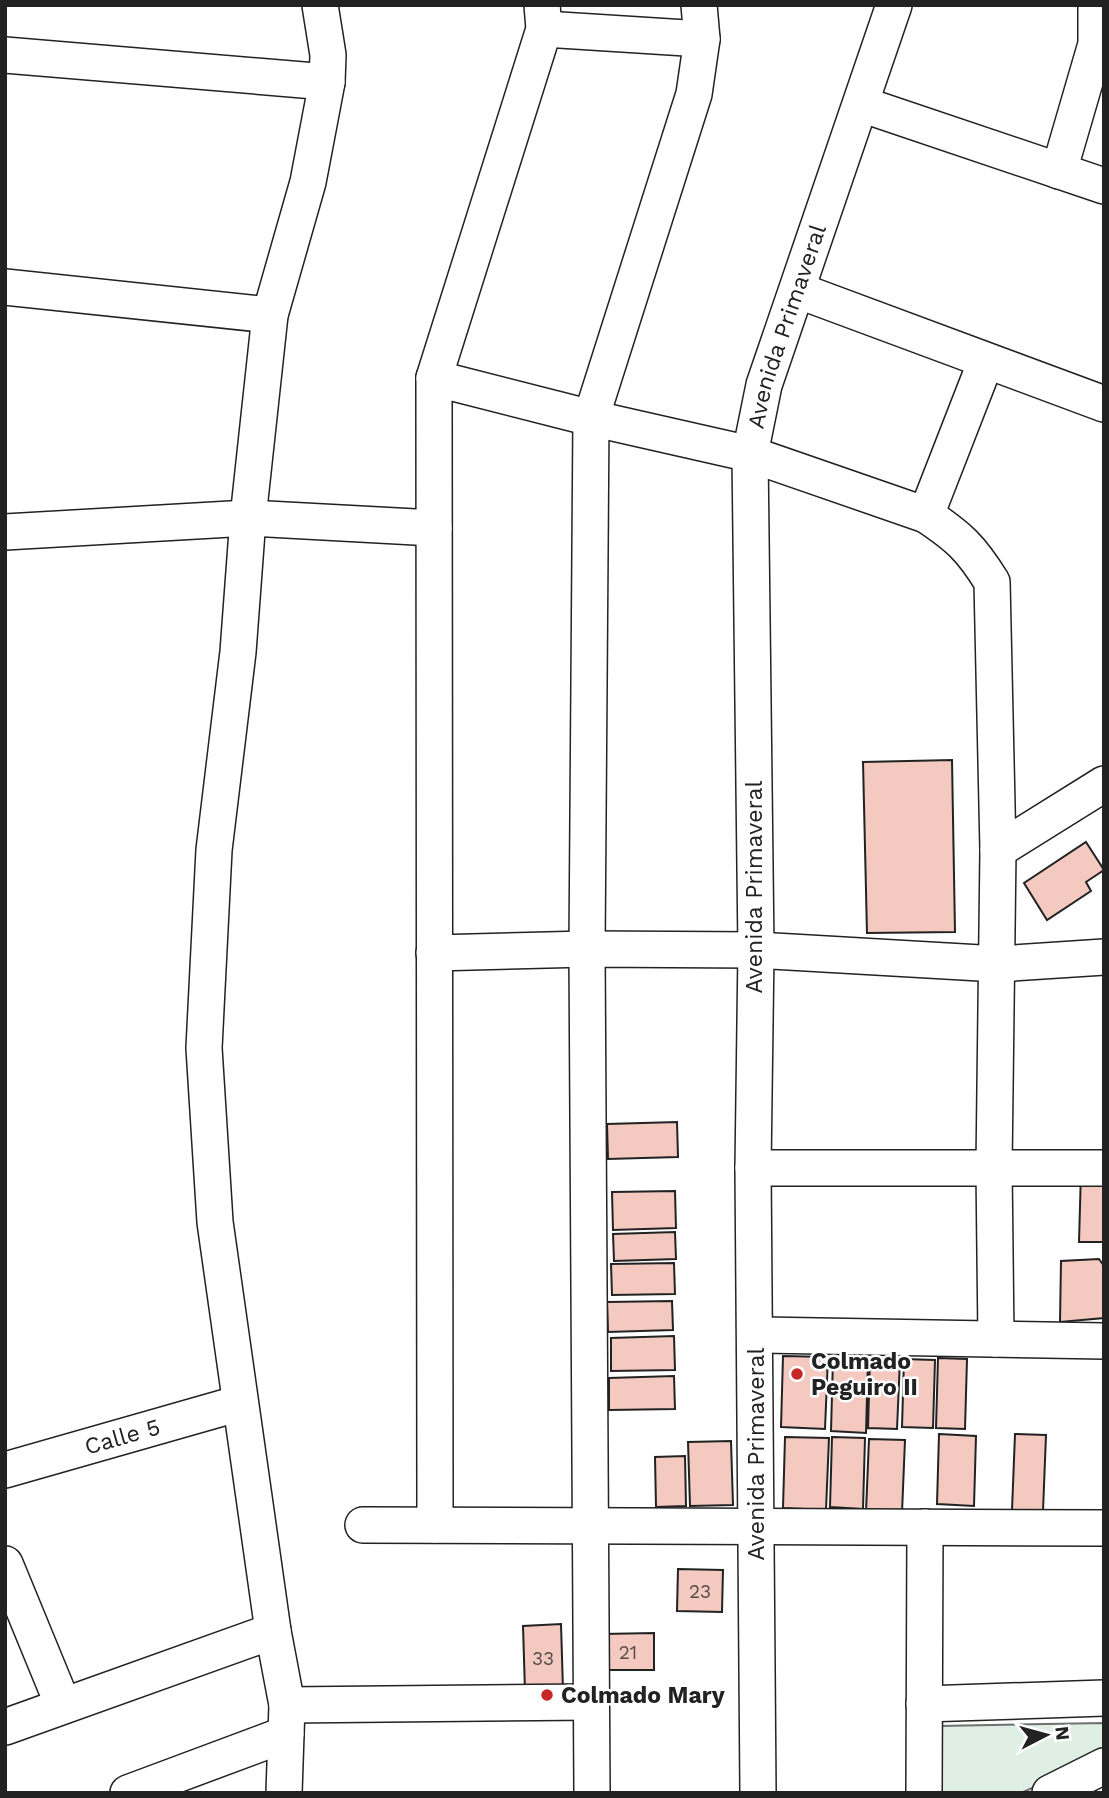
<svg xmlns="http://www.w3.org/2000/svg" width="1109" height="1798" viewBox="0 0 1109 1798" font-family="'Work Sans',sans-serif">
  <rect width="100%" height="100%" fill="#fff"/>
  <path fill="#e0efe3" stroke="#6f6f6f" stroke-width="2" d="M1104 1723V1756L1021 1793H939V1726Z"/>
  <path fill="#f3c9c0" stroke="#222" stroke-width="2" d="M952 760 955 932 867 933 863 762Z
    M1086 842 1104 870 1086 882 1091 891 1047 920 1024 883Z
    M677 1122 678 1157 608 1159 607 1124Z
    M1081 1171 1104 1172V1242H1079Z
    M675 1191 676 1228 613 1230 612 1192Z
    M675 1232 676 1259 614 1261 613 1234Z
    M1099 1259 1104 1266V1318L1060 1322 1061 1261Z
    M674 1263 675 1294 612 1295 611 1264Z
    M672 1301 673 1330 608 1332 607 1302Z
    M674 1336 675 1370 611 1371V1338Z
    M783 1356 828 1357 825 1429 781 1427Z
    M833 1358 868 1359 866 1433 831 1431Z
    M938 1358 967 1359 965 1429 936 1428Z
    M870 1359 900 1360 897 1429 868 1428Z
    M904 1359 935 1360 933 1428 902 1427Z
    M674 1376 675 1409 609 1410V1378Z
    M939 1434 976 1436 974 1506 937 1504Z
    M1015 1434 1046 1435 1043 1511 1012 1510Z
    M785 1437 829 1438 826 1510 783 1508Z
    M832 1437 865 1438 863 1509 830 1507Z
    M869 1439 905 1440 902 1513 866 1512Z
    M731 1441 733 1505 690 1506 688 1442Z
    M685 1456 686 1506 656 1507 655 1457Z
    M678 1569 723 1570 722 1612 677 1611Z
    M561 1624 563 1690 525 1691 523 1626Z
    M654 1633V1670H602V1634Z"/>
  <g fill="none" stroke-linecap="round" stroke-linejoin="round">
    <defs>
      <g id="minor">
        <path d="M544 29 702 39"/>
        <path d="M5 55 327 82"/>
        <path d="M861 104 1104 186"/>
        <path d="M1059 171 1096 44V5"/>
        <path d="M5 287 270 315"/>
        <path d="M797 290 1104 404"/>
        <path d="M434 378 591 418 750 454 926 515C959 537 971 548 992 582L998 850 994 1168 996 1339"/>
        <path d="M926 515 986 361"/>
        <path d="M5 532 248 518 434 528"/>
        <path d="M998 850 1104 784"/>
        <path d="M434 953 587 949 756 950 998 964 1104 957"/>
        <path d="M753 1168H1104"/>
        <path d="M755 1335 1104 1341"/>
        <path id="s1" d="M5 1470 240 1403"/>
        <path d="M363 1525 1104 1528"/>
        <path d="M435 1525 434 378 544 29 542 5"/>
        <path d="M5 1564 63 1705"/>
        <path d="M924 1704 1104 1698"/>
        <path d="M287 1705 591 1702"/>
        <path d="M5 1727 273 1631"/>
        <path d="M128 1793 286 1734"/>
        <path d="M284 1793 287 1705 273 1631 215 1222 204 1048 214 850 238 652 248 518 270 315 308 182 327 82 328 55 320 5"/>
        <path d="M592 1793 587 949 591 418 694 94 702 39 699 5"/>
        <path id="s2" d="M758 1793 753 1168 756 950 750 454 764 385 894 5"/>
        <path d="M924 1793 925 1527"/>
        <path d="M1050 1793 1104 1766"/>
      </g>
    </defs>
    <use href="#minor" stroke="#222" stroke-width="38"/>
    <use href="#minor" stroke="#fff" stroke-width="35"/>
  </g>
  <g fill="#c62828" stroke="#fff" stroke-width="2.5">
    <circle cx="797" cy="1374" r="7"/>
    <circle cx="547" cy="1695" r="7"/>
  </g>
  <g text-anchor="middle" stroke-width="5" stroke-linejoin="round" paint-order="stroke">
    <g font-size="19" fill="#564c4a">
      <text x="700" y="1598">23</text>
      <text x="628" y="1659">21</text>
      <text x="543" y="1665">33</text>
    </g>
    <g font-size="23" fill="#222" stroke="#fff">
      <text dy="8" stroke="none"><textPath href="#s2" startOffset="1472">Avenida Primaveral</textPath></text>
      <text transform="translate(754 887) rotate(-90)" y="8">Avenida Primaveral</text>
      <text dy="8" stroke="none"><textPath href="#s1" startOffset="122">Calle 5</textPath></text>
      <text transform="translate(756 1454) rotate(-90)" y="8">Avenida Primaveral</text>
    </g>
    <g font-size="23" font-weight="bold" fill="#222" stroke="#fff" text-anchor="start">
      <text x="811" y="1369">Colmado<tspan x="811" dy="26">Peguiro II</tspan></text>
      <text x="561" y="1703">Colmado Mary</text>
    </g>
  </g>
  <rect width="1109" height="1798" fill="none" stroke="#222222" stroke-width="14"/>
  <g transform="translate(1046 1735) rotate(84)" stroke="#ffffff" stroke-width="5" paint-order="stroke">
  <path d="M0-5L12 26L0 18L-12 26Z" fill="#222222"/>
  <text y="-10" font-size="19" font-weight="bold" text-anchor="middle" fill="#222222">N</text>
  </g>
</svg>
